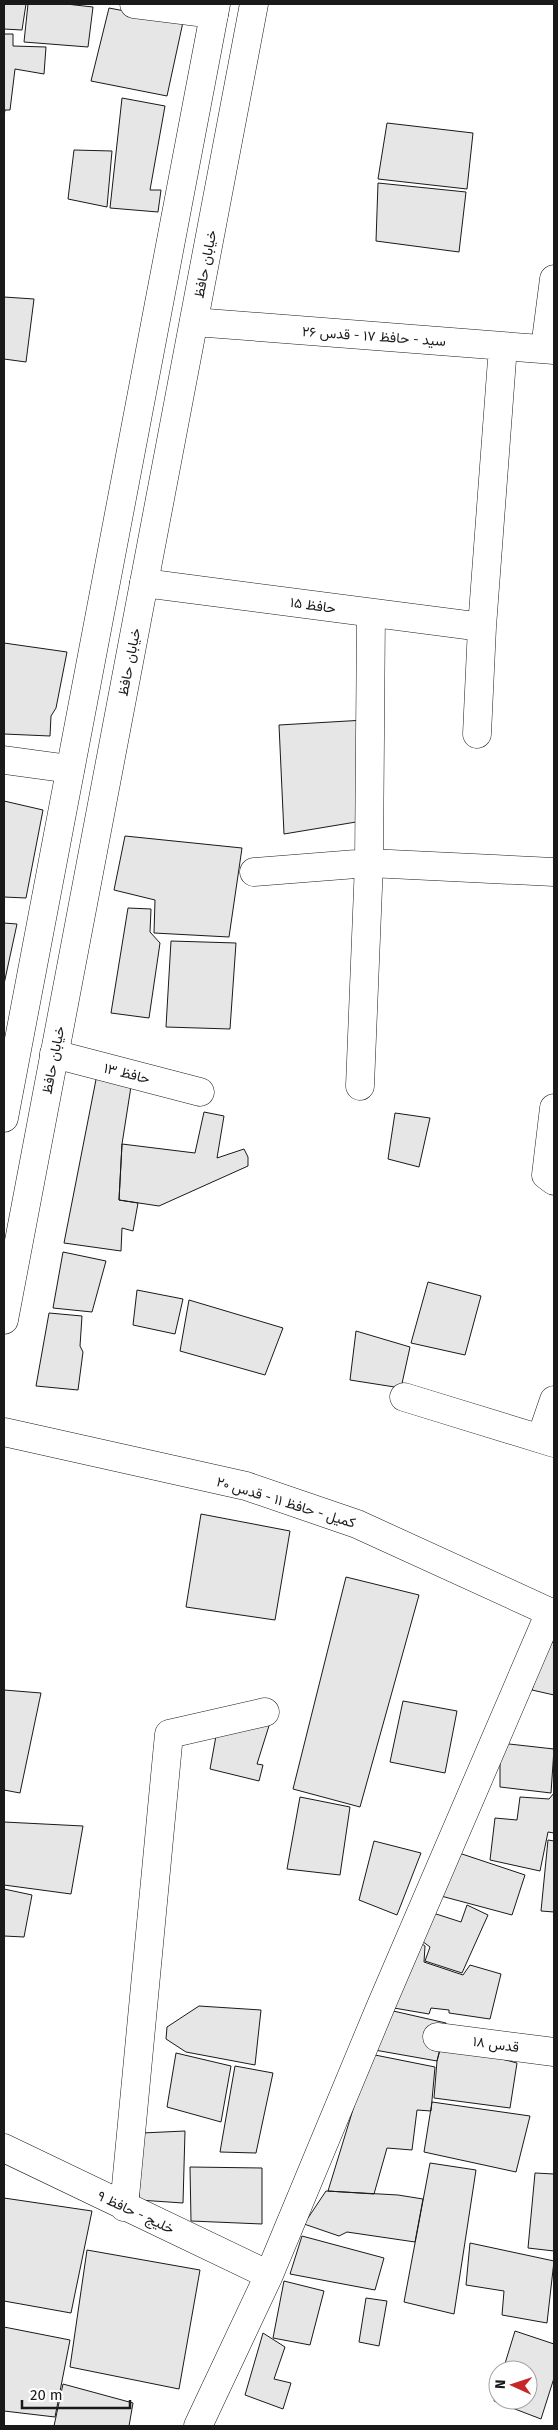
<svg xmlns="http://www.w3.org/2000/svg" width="558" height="2430" viewBox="0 0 558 2430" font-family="'Fira Sans',Vazirmatn,sans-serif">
  <rect width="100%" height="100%" fill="#fff"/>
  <path fill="#e6e6e6" stroke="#1a1a1a" d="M4 4H26L22 30 4 29Z
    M28 4H66L93 7 88 47 24 42Z
    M109 8 183 22 167 96 91 81Z
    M4 34H13V46L46 47 44 74 15 69 10 110H5L4 116Z
    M122 98 165 106 150 190H161L158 212 110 208Z
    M387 123 473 133 467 189 378 179Z
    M74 150 112 151 107 207 68 199Z
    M378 183 466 192 459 252 376 241Z
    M4 297 34 299 26 362 4 359Z
    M4 643 67 652 56 708 51 716 50 736 4 734Z
    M365 720 362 821 284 834 279 725Z
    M4 801 43 810 26 898 4 897Z
    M125 836 242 848 229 937 154 933 155 900 114 890Z
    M128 908 151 909 150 932 160 943 149 1018 111 1013Z
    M4 923 17 924 4 984Z
    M171 941 236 943 230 1029 166 1027Z
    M101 1054 135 1061 122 1144 119 1200 138 1203 133 1231 122 1228 121 1251 64 1243Z
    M204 1112 224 1116 217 1158 244 1149 248 1157V1166L159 1206 119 1200 122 1144 195 1153Z
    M395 1113 430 1118 419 1167 388 1159Z
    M63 1252 106 1261 92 1312 53 1308Z
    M428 1282 481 1296 465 1355 411 1343Z
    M137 1290 183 1299 175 1334 133 1325Z
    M189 1300 283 1328 265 1375 180 1351Z
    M49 1313 82 1316 80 1346 83 1352 78 1390 36 1386Z
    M356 1331 410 1347 401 1388 350 1380Z
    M201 1514 290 1531 275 1620 186 1607Z
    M346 1577 419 1595 360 1807 293 1789Z
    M548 1640 554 1643V1695L532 1690Z
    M4 1690 41 1693 20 1793 4 1790Z
    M403 1701 457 1711 445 1773 390 1762Z
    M273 1713 257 1764 263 1765 259 1781 210 1769 218 1725Z
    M500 1743 554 1749 551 1793 500 1787Z
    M554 1793V1833L548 1832 540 1871 490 1860 495 1818 517 1820 520 1797 549 1799Z
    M300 1797 350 1807 340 1875 287 1869Z
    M4 1822 83 1826 71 1894 4 1885Z
    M548 1840 554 1841V1912L541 1911Z
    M374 1841 421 1853 397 1915 359 1900Z
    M459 1853 525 1875 512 1915 441 1896Z
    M4 1889 32 1895 24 1937 4 1936Z
    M467 1905 488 1915 462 1973 425 1961 430 1947 422 1941 433 1913 461 1922Z
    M415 1939 425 1946 424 1962 463 1975 470 1965 501 1974 490 2019 449 2013V2010L431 2008 429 2014 388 2007Z
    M199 2006 261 2010 255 2065 186 2052 166 2039 167 2027Z
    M380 2008 446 2023 437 2061 369 2049Z
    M442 2043 517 2063 510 2108 434 2098 437 2061Z
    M176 2053 231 2066 221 2122 167 2107Z
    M370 2054 435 2067 431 2111 417 2110 412 2150 387 2148 374 2194 328 2191Z
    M235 2066 273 2073 256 2153 220 2152Z
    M432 2102 530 2116 516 2172 424 2152Z
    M185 2131 183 2203 139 2200 142 2133Z
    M430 2163 476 2170 454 2314 404 2302Z
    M190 2167 262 2168V2224L191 2221Z
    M535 2173 554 2174V2251L528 2248Z
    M326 2191 398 2195 423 2199 415 2242 347 2232 339 2236 304 2224Z
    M4 2198 92 2211 71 2313 4 2301Z
    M302 2236 384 2258 375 2290 290 2274Z
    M470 2243 554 2261 547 2323 502 2315 504 2291 466 2285Z
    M87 2250 200 2270 179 2389 70 2367Z
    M284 2281 324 2291 310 2345 273 2338Z
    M366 2298 387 2301 379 2346 359 2342Z
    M4 2327 70 2340 55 2417 4 2411Z
    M515 2331 554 2344V2378L541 2419 494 2401 498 2388V2400H528V2370H503Z
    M263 2333 285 2347 274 2379 291 2383 283 2409 245 2395Z
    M63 2384 133 2403 129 2426H54Z"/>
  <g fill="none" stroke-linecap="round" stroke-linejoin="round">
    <defs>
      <path id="street" d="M134 4 214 14
        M194 322 554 350
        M545 348 554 279
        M144 583 482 627
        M477 734 482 627 503 346
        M4 760 70 769
        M254 872 369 863 554 872
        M54 1054 200 1092
        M360 1086 369 863 371 613
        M554 1108 546 1175 554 1181
        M404 1397 554 1443
        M4 1432 246 1486 357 1524 554 1614
        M541 1438 554 1400
        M437 2037 554 2052
        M4 2148 269 2275
        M124 2207 169 1734 265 1712
        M198 2426 269 2275 380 2008 550 1612"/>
      <path id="secondary" d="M4 1118 216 4
        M4 1320 254 4"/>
    </defs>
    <use href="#street" stroke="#1a1a1a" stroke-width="29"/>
    <use href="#secondary" stroke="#1a1a1a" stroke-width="29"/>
    <use href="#street" stroke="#fff" stroke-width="28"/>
    <use href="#secondary" stroke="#fff" stroke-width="28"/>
  </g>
  <g text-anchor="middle" stroke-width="4" stroke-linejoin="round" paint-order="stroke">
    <g font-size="14" fill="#1a1a1a" stroke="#fff">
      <text transform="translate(205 264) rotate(-79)" y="5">خیابان حافظ</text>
      <text transform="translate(374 336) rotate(4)" y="5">سید - حافظ ۱۷ - قدس ۲۶</text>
      <text transform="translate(313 605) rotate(8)" y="5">حافظ ۱۵</text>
      <text transform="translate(129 662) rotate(-79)" y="5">خیابان حافظ</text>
      <text transform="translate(53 1060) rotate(-79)" y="5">خیابان حافظ</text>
      <text transform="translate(127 1073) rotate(14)" y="5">حافظ ۱۳</text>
      <text transform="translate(286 1502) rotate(17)" y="5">کمیل - حافظ ۱۱ - قدس ۲۰</text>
      <text transform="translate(496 2044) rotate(8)" y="5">قدس ۱۸</text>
      <text transform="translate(136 2212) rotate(25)" y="5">خلیج - حافظ ۹</text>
    </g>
  </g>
  <rect width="558" height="2430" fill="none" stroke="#1a1a1a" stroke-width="10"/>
  <g transform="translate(513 2385) rotate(273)"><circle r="24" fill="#ffffff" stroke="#a3a3a3"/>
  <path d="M0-4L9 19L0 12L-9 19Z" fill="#c62828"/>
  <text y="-8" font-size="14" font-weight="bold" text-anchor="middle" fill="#1a1a1a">N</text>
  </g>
  <path d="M22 2400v8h108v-8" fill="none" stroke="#1a1a1a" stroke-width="2.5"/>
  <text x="30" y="2400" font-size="15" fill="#1a1a1a" stroke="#ffffff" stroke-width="4" paint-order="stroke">20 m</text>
</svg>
